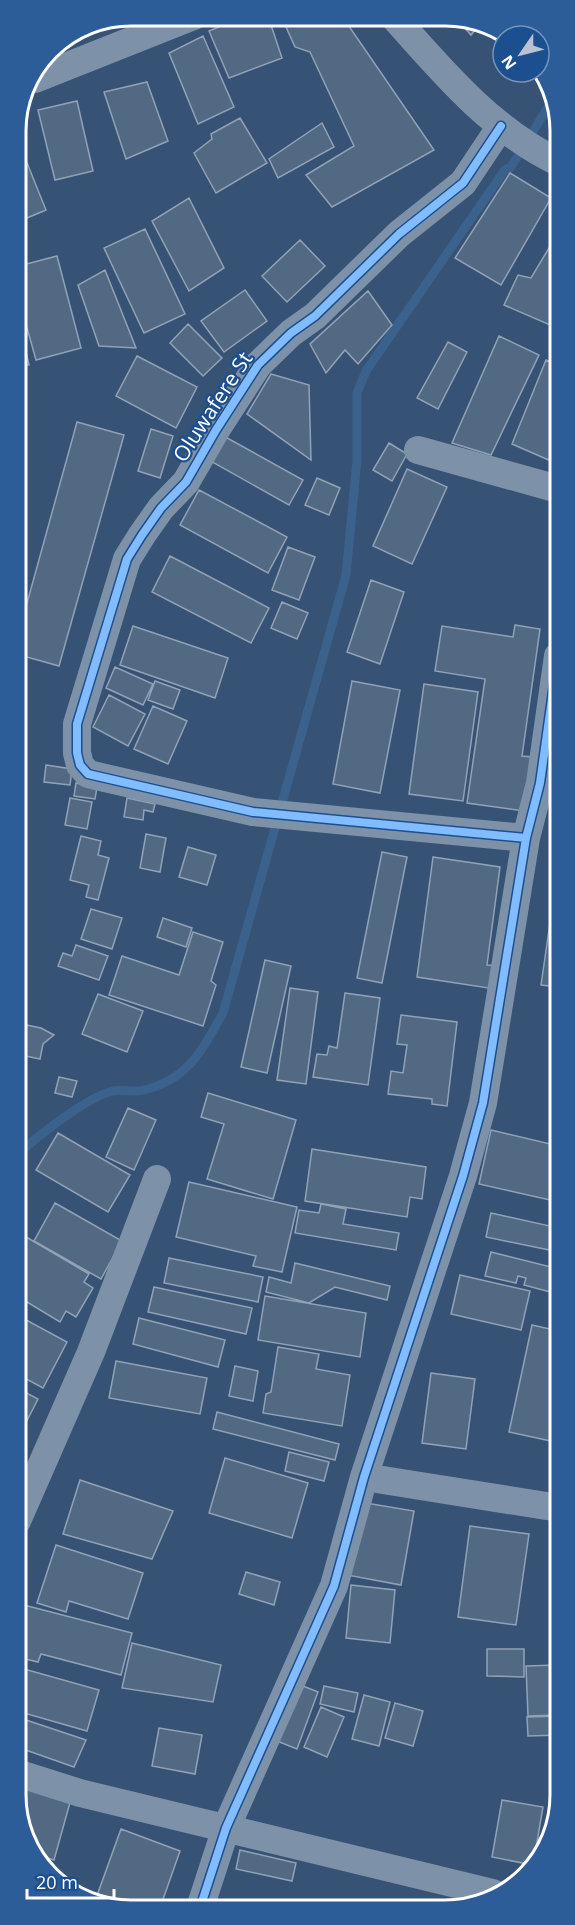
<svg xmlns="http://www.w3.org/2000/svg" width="575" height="1925" viewBox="0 0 575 1925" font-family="'Open Sans',sans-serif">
  <rect width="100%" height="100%" fill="#365274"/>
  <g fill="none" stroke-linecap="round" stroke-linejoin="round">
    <path stroke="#3b618d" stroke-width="9" d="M16 1156C36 1137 86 1098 112 1091 122 1089 134 1093 144 1090 189 1079 202 1050 223 1013L346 575 357 460V393L366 371 504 171 511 167 553 99"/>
  </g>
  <path fill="#526984" stroke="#92a2b6" stroke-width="1.5" d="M245 16H268L282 58 229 78 209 31Z
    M281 16H342L434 150 332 207 306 175 354 146 310 52 295 47Z
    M455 17H468L480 24 471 35Z
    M203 36 234 107 198 124 169 53Z
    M147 82 168 141 126 159 104 92Z
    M77 101 93 171 55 180 38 110Z
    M240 118 267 163 216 193 194 153 212 139 211 134Z
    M322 123 334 147 278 178 269 159Z
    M15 133 46 210 15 223Z
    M510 173 551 198 501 285 455 258Z
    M189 198 224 268 189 291 152 221Z
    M145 229 185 314 144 333 104 248Z
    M558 233V325L557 328 504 305 518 275 531 278Z
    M300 240 325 266 287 302 262 276Z
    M57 256 81 348 36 360 15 285V267Z
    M105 270 136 348 99 346 78 285Z
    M245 290 267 321 224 352 201 321Z
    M368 291 392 325 358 364 345 350 326 373 310 344Z
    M15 306 29 365 16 367Z
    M188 324 222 358 203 376 170 343Z
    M499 336 539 355 491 455 452 443Z
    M448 342 467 352 438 409 417 398Z
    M137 356 197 387 176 428 116 396Z
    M546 360 558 365V464L512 444Z
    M271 374 309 385 311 460 247 414Z
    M77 422 124 435 59 666 16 654V643Z
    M151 429 173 436 160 478 138 471Z
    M220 434 303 480 289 505 207 459Z
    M389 443 407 454 392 481 373 470Z
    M407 469 447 487 412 564 373 546Z
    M317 478 340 488 329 515 305 505Z
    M199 490 287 537 268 573 180 525Z
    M288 547 315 557 299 600 272 590Z
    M170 556 269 608 251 643 152 592Z
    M371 580 404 592 380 664 347 652Z
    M282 602 308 613 297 639 271 628Z
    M515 625 540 629 522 756 533 757 525 811 467 803 485 679 435 671 442 626 513 637Z
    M133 626 228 658 215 698 120 665Z
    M115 667 153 684 143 705 106 688Z
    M155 681 180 690 173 709 148 700Z
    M352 681 400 690 380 793 333 784Z
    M424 684 478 692 463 801 409 794Z
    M109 695 145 714 128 746 93 727Z
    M153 706 187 721 168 764 134 749Z
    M46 765 72 769 70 785 44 782Z
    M76 783 97 787 95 799 74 796Z
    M70 798 92 802 87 829 65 825Z
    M127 798 155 804 153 812 144 810 143 820 124 817Z
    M146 834 166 838 160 872 140 868Z
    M81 836 101 841 98 855 109 858 98 900 86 897 89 885 70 880Z
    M188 847 216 855 207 885 179 877Z
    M382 852 407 857 382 983 357 978Z
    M433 857 500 867 487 965 499 966 495 989 417 977Z
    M91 909 122 918 112 949 81 939Z
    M551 916 559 917V987L541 985Z
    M163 918 192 928 186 947 157 937Z
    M193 932 223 942 211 981 216 985 203 1026 109 995 122 956 179 975Z
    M76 945 108 956 99 980 58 966 63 953 72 956Z
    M265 960 291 966 267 1073 241 1067Z
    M290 988 318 992 306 1084 277 1080Z
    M345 993 380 998 368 1085 313 1077 317 1054 327 1055 329 1046 337 1048Z
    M98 994 143 1011 127 1052 82 1034Z
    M401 1015 457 1022 447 1106 432 1104V1099L388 1094 391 1071 403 1073 407 1045 397 1044Z
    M559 1017V1059L552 1058Z
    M17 1023 41 1028 54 1035 43 1044 40 1059 16 1054Z
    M59 1077 77 1081 72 1097 55 1093Z
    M208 1093 296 1120 273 1199 207 1179 224 1124 201 1117Z
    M128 1108 156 1120 134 1170 106 1157Z
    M491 1130 559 1146V1202L479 1184Z
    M58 1133 130 1175 108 1212 36 1170Z
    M312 1149 426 1167 422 1199 410 1197 407 1217 305 1201Z
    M189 1182 297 1207 282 1272 253 1266 256 1256 176 1237Z
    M55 1203 122 1241 101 1279 34 1241Z
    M321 1204 346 1209 343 1224 399 1233 396 1250 295 1233 299 1210 319 1213Z
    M491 1213 559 1228V1252L486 1237Z
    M16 1231 89 1274 84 1282 93 1288 76 1317 66 1311 60 1322 17 1296Z
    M491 1252 559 1269 554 1293 524 1285 526 1278 518 1276 516 1283 485 1276Z
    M169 1258 263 1277 258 1302 164 1283Z
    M295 1263 390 1286 387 1300 335 1287 309 1303 266 1292 269 1277 291 1283Z
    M460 1275 530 1291 521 1330 451 1314Z
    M154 1287 252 1308 246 1334 148 1312Z
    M265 1296 366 1313 360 1357 258 1340Z
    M17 1315 67 1342 43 1388 17 1374Z
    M139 1318 225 1340 218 1367 133 1344Z
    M532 1325 559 1331V1401L551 1441 509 1432Z
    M278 1347 319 1354 316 1369 350 1375 342 1426 263 1413 266 1394 271 1392Z
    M116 1361 207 1378 200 1414 109 1398Z
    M235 1366 258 1371 253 1401 229 1396Z
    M431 1373 475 1379 466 1449 422 1443Z
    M17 1388 38 1399 17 1440Z
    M217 1412 339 1444 335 1460 213 1429Z
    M289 1452 329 1462 324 1481 285 1471Z
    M225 1458 308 1483 292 1538 209 1513Z
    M80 1480 173 1511 152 1559 63 1534Z
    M360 1502 414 1511 401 1585 347 1575Z
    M470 1526 529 1534 516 1625 458 1617Z
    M56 1545 143 1573 128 1619 69 1601 66 1612 37 1603Z
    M246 1572 280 1582 274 1605 239 1594Z
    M351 1585 395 1590 390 1643 346 1638Z
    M20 1604 132 1633 121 1675 41 1654 38 1662 17 1657V1618Z
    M132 1643 221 1665 213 1702 122 1688Z
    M487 1649H524V1677L487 1676Z
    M557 1665 559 1715 528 1716 526 1666Z
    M17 1667 99 1690 87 1731 17 1711Z
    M298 1684 318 1692 297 1749 277 1741Z
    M324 1686 358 1693 354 1712 320 1704Z
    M364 1695 390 1702 379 1746 352 1739Z
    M395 1703 423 1711 413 1746 385 1738Z
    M321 1707 344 1717 327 1757 304 1747Z
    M560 1716V1735L528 1736 527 1717Z
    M17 1717 86 1740 74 1767 17 1747Z
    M159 1728 202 1735 195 1774 152 1766Z
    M17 1783 71 1799 54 1860 37 1855 17 1817Z
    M502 1800 543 1807 533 1865 492 1857Z
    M121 1829 180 1851 160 1908H107L95 1901Z
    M240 1850 296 1863 292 1881 236 1869Z"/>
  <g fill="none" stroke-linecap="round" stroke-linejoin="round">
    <path stroke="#7d92a8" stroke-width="28" d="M394 17C442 71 491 130 558 162
      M35 79 196 15
      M501 126 463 183 399 234 315 316 291 333 258 365 216 430 186 482 161 508 142 535 127 559 77 724V753L80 765 88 774 253 812 526 838
      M418 450 558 489
      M364 1477 559 1508
      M17 1521 91 1352 157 1179
      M17 1773 80 1793 493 1893
      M200 1908 226 1828 334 1586 364 1477 463 1176 483 1103 526 838 540 783 558 656"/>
    <defs>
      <path id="cycleway" d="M501 126 463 183 399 234 315 316 291 333 258 365 216 430 186 482 161 508 142 535 127 559 77 724V753L80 765 88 774 253 812 526 838
        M200 1908 226 1828 334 1586 364 1477 463 1176 483 1103 526 838 540 783 558 656"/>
    </defs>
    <use href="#cycleway" stroke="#1b4f8f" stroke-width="11"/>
    <use href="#cycleway" stroke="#80bcff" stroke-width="8"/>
  </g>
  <g text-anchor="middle" stroke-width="4.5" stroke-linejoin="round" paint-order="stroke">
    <g font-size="21" fill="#fff" stroke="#1b4f8f">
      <text transform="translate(213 407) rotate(-57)" y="7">Oluwafere St</text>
    </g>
  </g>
  <path d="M0 0H575V1925H0ZM131 26H445A105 105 0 0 1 550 131V1795A105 105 0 0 1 445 1900H131A105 105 0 0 1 26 1795V131A105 105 0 0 1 131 26Z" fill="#2d5d98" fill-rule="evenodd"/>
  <path fill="none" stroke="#fff" stroke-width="3" d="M131 26H445A105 105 0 0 1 550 131V1795A105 105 0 0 1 445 1900H131A105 105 0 0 1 26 1795V131A105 105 0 0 1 131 26Z"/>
  <g transform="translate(521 54) rotate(235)"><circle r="28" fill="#1b4f8f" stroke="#7695bc" stroke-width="1.5"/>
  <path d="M0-4.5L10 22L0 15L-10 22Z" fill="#b9c2ce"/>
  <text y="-9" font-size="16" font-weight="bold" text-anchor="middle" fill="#ffffff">N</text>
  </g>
  <path d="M27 1889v9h87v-9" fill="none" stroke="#ffffff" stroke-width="3"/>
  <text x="36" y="1889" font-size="18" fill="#ffffff" stroke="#1b4f8f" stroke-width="4.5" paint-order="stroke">20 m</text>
</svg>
